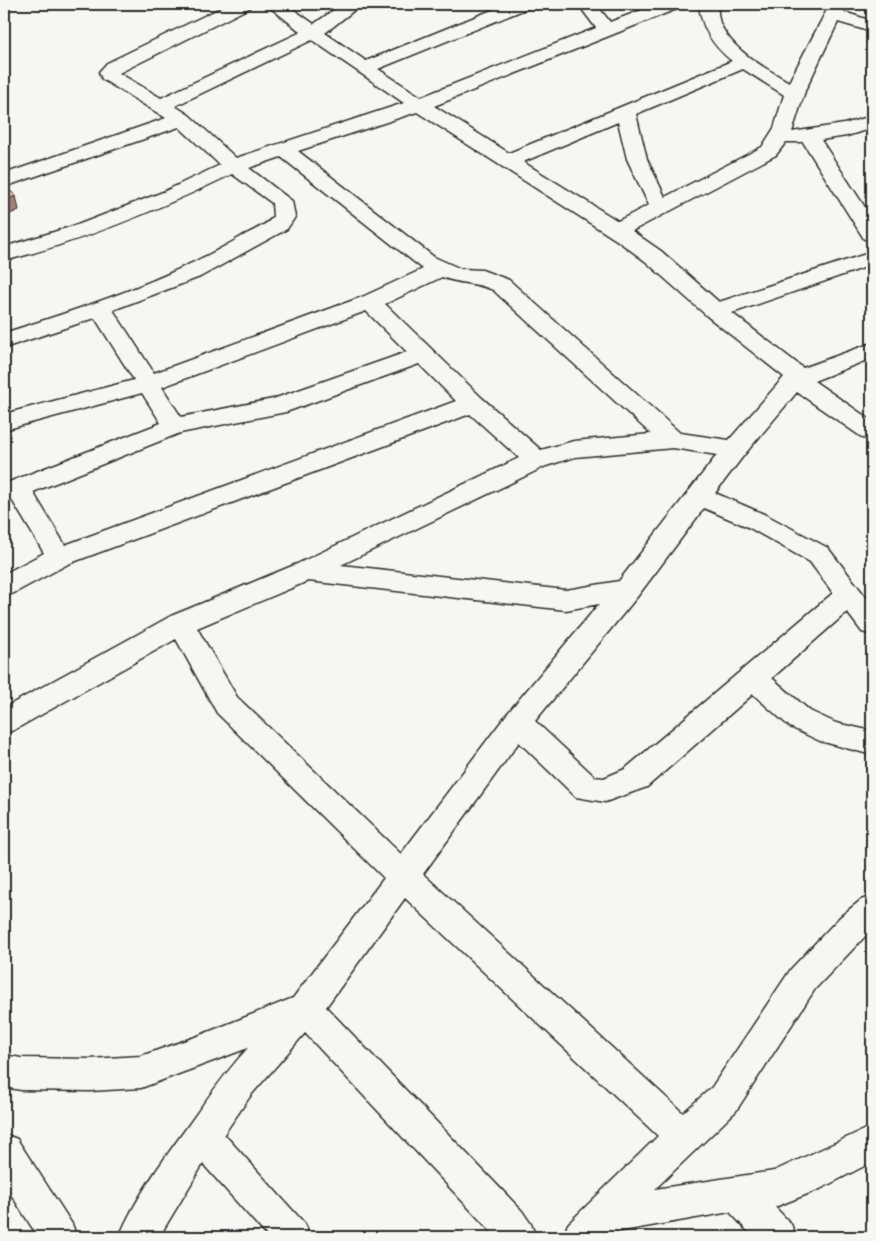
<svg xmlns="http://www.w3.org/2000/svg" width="876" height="1241" viewBox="0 0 876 1241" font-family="'Shantell Sans',sans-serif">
  <rect width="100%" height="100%" fill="#f6f6f2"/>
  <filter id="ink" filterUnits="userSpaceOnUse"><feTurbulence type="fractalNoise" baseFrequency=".02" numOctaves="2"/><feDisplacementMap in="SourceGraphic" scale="10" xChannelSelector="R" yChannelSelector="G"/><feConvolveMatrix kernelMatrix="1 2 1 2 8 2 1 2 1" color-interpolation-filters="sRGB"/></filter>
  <g filter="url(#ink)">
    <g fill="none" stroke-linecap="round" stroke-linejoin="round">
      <defs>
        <path id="minor" d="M229 4H252L249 8 119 73 161 98 301 32 266 4H286L314 24 342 4H362L325 33 366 61 507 4H531L528 8 378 69 421 97 596 28 578 4H596L610 22 658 4H682L679 8 434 106 509 153 732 61C713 46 701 28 699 4H717C718 10 718 17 720 23 732 51 765 68 789 82L830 4H848L844 12 872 21V32L838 22 805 91 792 132 844 124 872 116V128L847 136 821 140 872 218V240L864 239 803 142H786L776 155 632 231 661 251 719 302 872 252V265L732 313 803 368 872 343V358L814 381 872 421V440L863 438 797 392 744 455 715 493 766 515 828 548 872 605V635L862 632 847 612 772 678 810 711 836 723 872 731V755L820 741 790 727 753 694 647 787 605 802 576 797 519 742 423 874 683 1113 712 1087 791 969 840 917 861 900 872 896V929L815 989 736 1111 655 1189 774 1171 872 1126V1162L820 1189 775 1207 791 1224 796 1237H753L730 1212 611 1233 607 1237H563L568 1224 658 1136 405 898 326 1007 522 1211 531 1224 536 1237H496L305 1033 251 1095 224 1134 305 1224 310 1237H268L203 1164 159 1237H119C135 1199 161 1163 185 1130 205 1102 224 1074 248 1048L141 1088 90 1091 21 1090 4 1087V1055L21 1058 90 1059 141 1056 198 1036 293 998 384 878 217 713 176 639 14 730 4 733V708L171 616 297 564 519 458 470 414 68 564 14 593 4 596V574L44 553 12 500 4 503V484L161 423 142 393 4 430V414L134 380 95 318 4 348V333C84 308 168 280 241 237 251 231 266 226 273 217L272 203 232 174C158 210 83 241 4 261V247L80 224 163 192 220 165 179 127 4 187V174L166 118 102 79 99 72 107 63ZM312 40 404 103 236 158 189 115 175 106ZM743 69 784 95 774 128 762 147 665 197 647 159 636 114ZM417 112 618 241 645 261 707 316 784 377 729 440 680 433 509 280 482 270 461 269 434 257 298 151ZM618 122 627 159 649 205 618 221 523 162ZM281 157 423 269 362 297 154 373 113 310 200 277 287 229 295 217 292 201 249 168ZM442 277C459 284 476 282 493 290L651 434 574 441 541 450 482 398 385 304ZM366 311 407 352 273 399 181 417 162 387ZM419 364 456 401 65 545 33 492 180 433 286 412ZM673 448 717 455 619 581 566 590 341 565 546 466 575 457ZM704 508 748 527 810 562 833 593 625 769 604 778 595 777 535 721 637 597ZM308 581 566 610 599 604 507 714 401 854 237 697 197 628Z
          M4 1134 17 1139 72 1224 77 1237H38L4 1183Z"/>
      </defs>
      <use href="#minor" stroke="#2b2b2b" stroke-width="3"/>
      <use href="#minor" fill="#f6f6f2" fill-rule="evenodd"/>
    </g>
    <path fill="#a78174" stroke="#2b2b2b" d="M16 196 19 210 4 217V201Z"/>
    <path fill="#efb8a5" stroke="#2b2b2b" d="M4 185 16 196 4 201Z"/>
  </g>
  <rect width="876" height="1241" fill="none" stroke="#f6f6f2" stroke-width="20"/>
  <rect x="10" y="10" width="856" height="1221" fill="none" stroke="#2b2b2b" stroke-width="2" filter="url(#ink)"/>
</svg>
